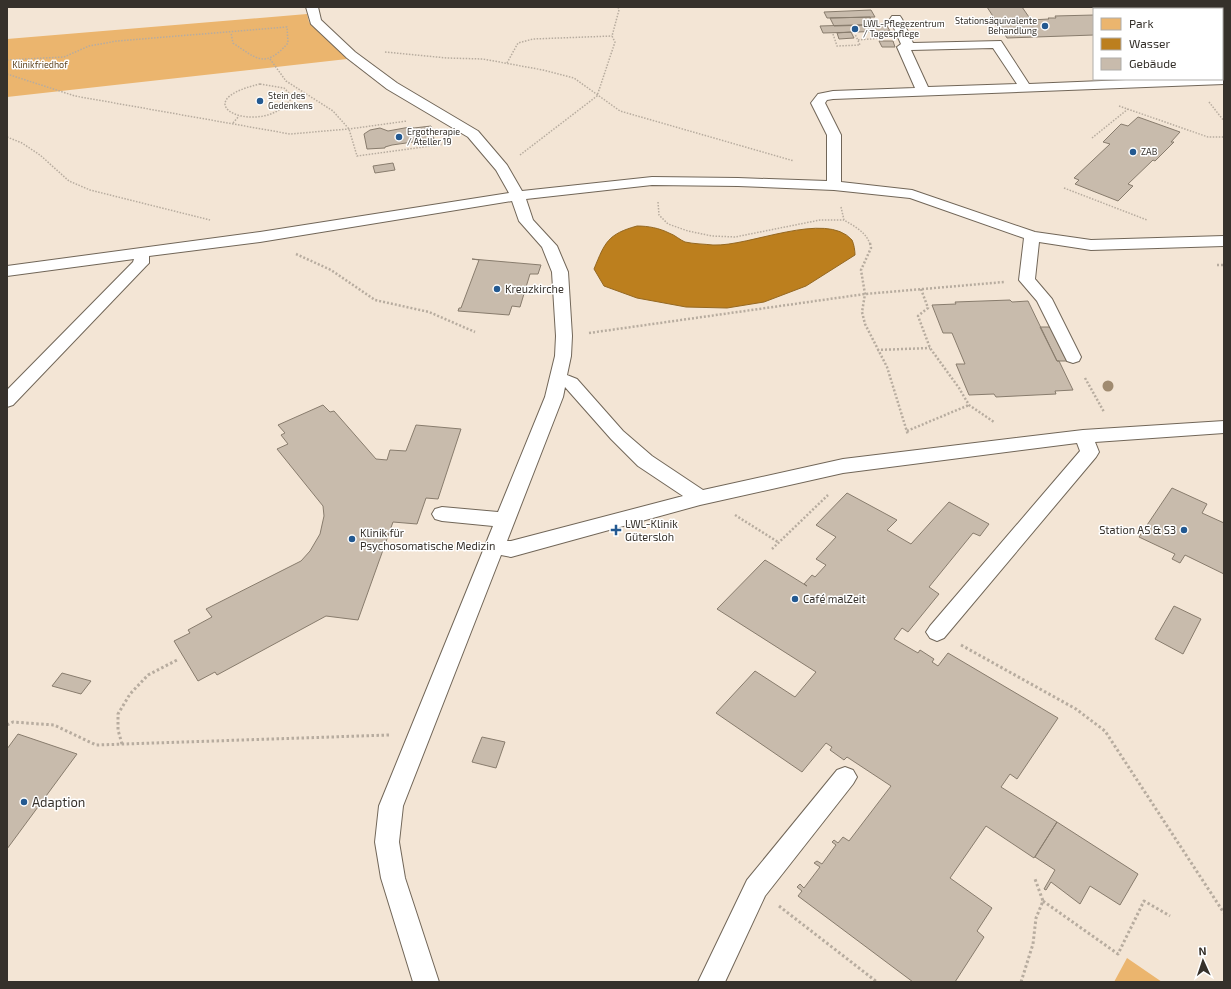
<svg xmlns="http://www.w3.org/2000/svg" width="1231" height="989" viewBox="0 0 1231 989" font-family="'Exo 2',sans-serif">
  <rect width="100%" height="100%" fill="#f3e5d5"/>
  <path fill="#ebb56e" d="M307 14 309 22 347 59 7 97V39Z
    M1127 958 1162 982H1114Z"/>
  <path fill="#bc7f1e" stroke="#946822" d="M637 226C648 226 659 228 669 233 675 235 680 240 685 242 694 244 704 244 713 245 749 247 826 210 852 240 854 244 855 251 855 255L806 286 764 302 727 308 686 307 637 298 604 286 594 269C605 242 608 234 637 226Z"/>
  <path fill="#c8bbac" stroke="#887c6d" d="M987 7H1022L1031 20 1049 19 1048 18H1056L1055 16 1094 15V35L1007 38 1002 30H999L993 21H996Z
    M871 10 875 17 827 18 824 12Z
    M870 17 874 25 834 26 830 18Z
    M886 24 890 31 823 33 820 26Z
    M851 32 854 38 839 39 837 33Z
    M879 41H893L895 47H882Z
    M1138 117 1180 132 1171 142H1174L1155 161 1153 160 1128 184 1133 186 1118 201 1075 184 1079 180 1074 178 1110 144 1103 142 1121 124 1128 126Z
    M431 126 434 139 392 145 385 147V148L367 149 364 134 370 130 380 128 388 131 410 127 414 128Z
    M393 163 395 170 375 173 373 166Z
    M472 259 541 265 538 274H530L520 307 512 306 509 315 458 311 459 308H461L479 260Z
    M1010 300 1012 302 1028 301 1057 361H1059L1073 390 1055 391 1056 394 996 397 994 394 969 395 956 364H965L952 333H943L932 305 956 304 955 302Z
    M1040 327H1055L1073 361H1057Z
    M323 405 330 412 334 411 376 459 387 460 390 450 406 451 416 425 461 429 438 499 426 498 417 524 393 522 358 620 326 616 217 675 215 672 198 681 174 641 190 633 188 630 212 617 206 609 301 561 310 551 320 534 324 516 323 506 277 449 288 444 281 435 285 433 278 425Z
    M1172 488 1207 504 1202 513 1224 523V574L1185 555 1180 563 1172 559 1175 554 1139 537Z
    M847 493 897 520 887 530 911 544 949 502 989 524 980 536 973 533 929 587 939 594 908 632 902 628 894 639 918 653 920 650 934 659 932 662 938 666 948 653 1058 718 1017 779 1010 774 1001 787 1057 822 1034 858 986 826 950 878 992 908 977 931 984 937 955 982H913L798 896 802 891 797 887 800 884 804 888 820 867 814 863 817 861 822 864 836 845 832 842 834 840 838 843 843 837 849 841 891 786 847 757 844 760 830 750 832 747 826 743 802 772 716 713 755 671 795 697 816 672 717 609 765 560 807 586 804 584 812 575 815 577 826 565 816 559 836 537 816 525Z
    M1174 606 1201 619 1183 654 1155 639Z
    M62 673 91 681 81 694 52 686Z
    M18 734 77 754 7 849V749Z
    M482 737 505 742 496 768 472 762Z
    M1057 822 1138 874 1120 905 1090 886 1080 904 1051 882 1046 890 1044 889 1055 870 1035 857Z"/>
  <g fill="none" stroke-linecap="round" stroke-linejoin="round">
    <defs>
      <path id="lane" d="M306 7H318L321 20 355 52 397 83 478 131 507 165 522 191 652 177 738 178 827 181V135L811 103 818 94 833 91 915 88 897 47 901 44 890 19 892 16H900L902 19 913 43 1001 41 1029 84 1150 79H1222V76H1224V84L833 99 827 100 825 103 841 135V182L912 190 1035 232 1091 240 1224 236V246L1091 250 1039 242 1035 279 1052 299 1081 357 1079 361 1073 363 1067 361 1037 301 1019 280 1024 238 910 198 834 190 738 186 652 185 526 199 533 220 557 246 568 272 572 336 571 356 567 375 577 379 623 431 652 456 703 490 843 459 1083 430 1224 421V433L1095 442 1099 452 1096 457 944 638 937 641 930 638 926 632 930 626 1080 451 1077 443 843 473 700 505 511 557 501 555 403 806 399 842 405 878 439 982H413L381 878 375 842 379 806 493 526 442 521 435 519 432 514 435 509 442 507 498 512 545 397 555 356 556 336 552 272 542 247 519 221 512 201 260 242 149 256V263L146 266 13 405 7 407V390L133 262 134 259 7 276V266L260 232 509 193 496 170 468 137 387 89 347 58 311 24ZM993 48 1017 84 928 87 911 50ZM565 387 611 439 638 466 683 496 511 541H507L563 397Z
        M1222 53 1224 54V63L1222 62Z
        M845 767 853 770 857 777 853 784 765 896 725 982H698L747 880 837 770Z"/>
    </defs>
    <use href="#lane" stroke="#716658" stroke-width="2"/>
    <path stroke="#b7ac9f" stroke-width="1.5" stroke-dasharray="1.5 1.5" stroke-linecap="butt" d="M1199 7 1201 9
      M833 34 837 46 860 45 855 34
      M858 40 881 38
      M385 52 447 58 483 59 543 70 574 78 620 111 794 161
      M270 59 286 81 333 111 349 129 357 156 446 144
      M7 60 64 57 89 46 117 41 287 27 288 43C265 69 257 59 233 43L231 33
      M507 63 518 43 533 39 612 36
      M7 74 75 96 290 134 349 129 407 121
      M260 84 284 88 291 95V99C262 139 178 103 260 84Z
      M1209 102 1224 121
      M1119 106 1208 137H1224
      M233 123 239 116
      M7 137 22 143 40 155 69 181 90 190 210 220
      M1092 138 1128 109
      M520 155 597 96 615 42 612 36 619 10 618 7
      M1064 188 1147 220
      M658 202 659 215 668 224 688 231 712 236 735 237 820 220H844
      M841 207 844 220C854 226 866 232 870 244"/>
    <path stroke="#b7ac9f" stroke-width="2.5" stroke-dasharray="2 2" stroke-linecap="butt" d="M870 243 871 248 861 270 865 294 862 312 865 324 887 367 908 435
      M296 254 331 270 375 300 429 312 475 332
      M1217 265H1224
      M921 289 928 308 918 316 930 348 959 388 969 405 994 422
      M589 333 865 294 1004 282
      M877 350 930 348
      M1085 378 1104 412
      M907 431 969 405
      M735 515 778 542
      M772 549 828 495"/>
    <path stroke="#b7ac9f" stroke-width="3" stroke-dasharray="2.5 2.5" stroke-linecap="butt" d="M961 645 1076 709 1105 731 1224 913
      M7 725 13 722 54 725 96 745 389 735
      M122 744 118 730V714L130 694 148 675 179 659
      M1043 901 1118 954 1144 901 1170 916
      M779 906 877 982
      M1021 982 1033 944 1036 918 1043 901 1035 879"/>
    <use href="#lane" fill="#fff" fill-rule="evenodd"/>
  </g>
  <circle fill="#a08b70" cx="1108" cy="386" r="5.5"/>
  <g fill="#235991" stroke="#fff" stroke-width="1.5">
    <circle cx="1045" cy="26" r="4"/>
    <circle cx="855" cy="29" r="4"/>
    <circle cx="260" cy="101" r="4"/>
    <circle cx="399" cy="137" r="4"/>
    <circle cx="1133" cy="152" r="4"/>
    <circle cx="497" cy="289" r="4"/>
    <path d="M614 524h4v4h4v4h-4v4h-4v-4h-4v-4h4z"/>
    <circle cx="1184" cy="530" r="4"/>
    <circle cx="352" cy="539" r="4"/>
    <circle cx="795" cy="599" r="4"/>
    <circle cx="24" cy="802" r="4"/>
  </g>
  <g text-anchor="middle" stroke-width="3" stroke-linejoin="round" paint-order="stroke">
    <g font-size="9" fill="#36312b" stroke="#fff" text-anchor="start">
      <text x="1037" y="24" text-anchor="end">Stationsäquivalente<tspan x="1037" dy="10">Behandlung</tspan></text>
      <text x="863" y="27">LWL-Pflegezentrum<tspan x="863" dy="10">/ Tagespflege</tspan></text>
      <text x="268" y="99">Stein des<tspan x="268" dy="10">Gedenkens</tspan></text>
      <text x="407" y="135">Ergotherapie<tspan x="407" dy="10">/ Ateller 19</tspan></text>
      <text x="1141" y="155">ZAB</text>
    </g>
    <g font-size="9" fill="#5d421e" stroke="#fff">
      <text x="40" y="68">Klinikfriedhof</text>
    </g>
    <g font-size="11" fill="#36312b" stroke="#fff" text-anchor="start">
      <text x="505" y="293">Kreuzkirche</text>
      <text x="625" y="528">LWL-Klinik<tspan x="625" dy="13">Gütersloh</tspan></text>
      <text x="1176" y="534" text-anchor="end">Station AS &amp; S3</text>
      <text x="360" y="537">Klinik für<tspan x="360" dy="13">Psychosomatische Medizin</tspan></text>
      <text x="803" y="603">Café malZeit</text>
    </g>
    <g font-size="13" fill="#36312b" stroke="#fff" text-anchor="start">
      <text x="32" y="807">Adaption</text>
    </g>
  </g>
  <rect width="1231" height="989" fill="none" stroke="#36312b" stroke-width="16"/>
  <rect x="1093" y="8" width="130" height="72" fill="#ffffff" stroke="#afadaa"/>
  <rect x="1101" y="18" width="20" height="12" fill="#ebb56e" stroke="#afadaa"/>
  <text x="1129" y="28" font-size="12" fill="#36312b">Park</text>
  <rect x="1101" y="38" width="20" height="12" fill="#bc7f1e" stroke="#afadaa"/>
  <text x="1129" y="48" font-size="12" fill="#36312b">Wasser</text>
  <rect x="1101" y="58" width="20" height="12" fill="#c8bbac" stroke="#afadaa"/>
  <text x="1129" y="68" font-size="12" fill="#36312b">Gebäude</text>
  <g transform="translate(1203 961) rotate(357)" stroke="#ffffff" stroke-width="3" paint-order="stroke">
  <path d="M0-3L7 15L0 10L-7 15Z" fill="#36312b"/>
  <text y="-6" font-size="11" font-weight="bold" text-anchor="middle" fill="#36312b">N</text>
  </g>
</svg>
